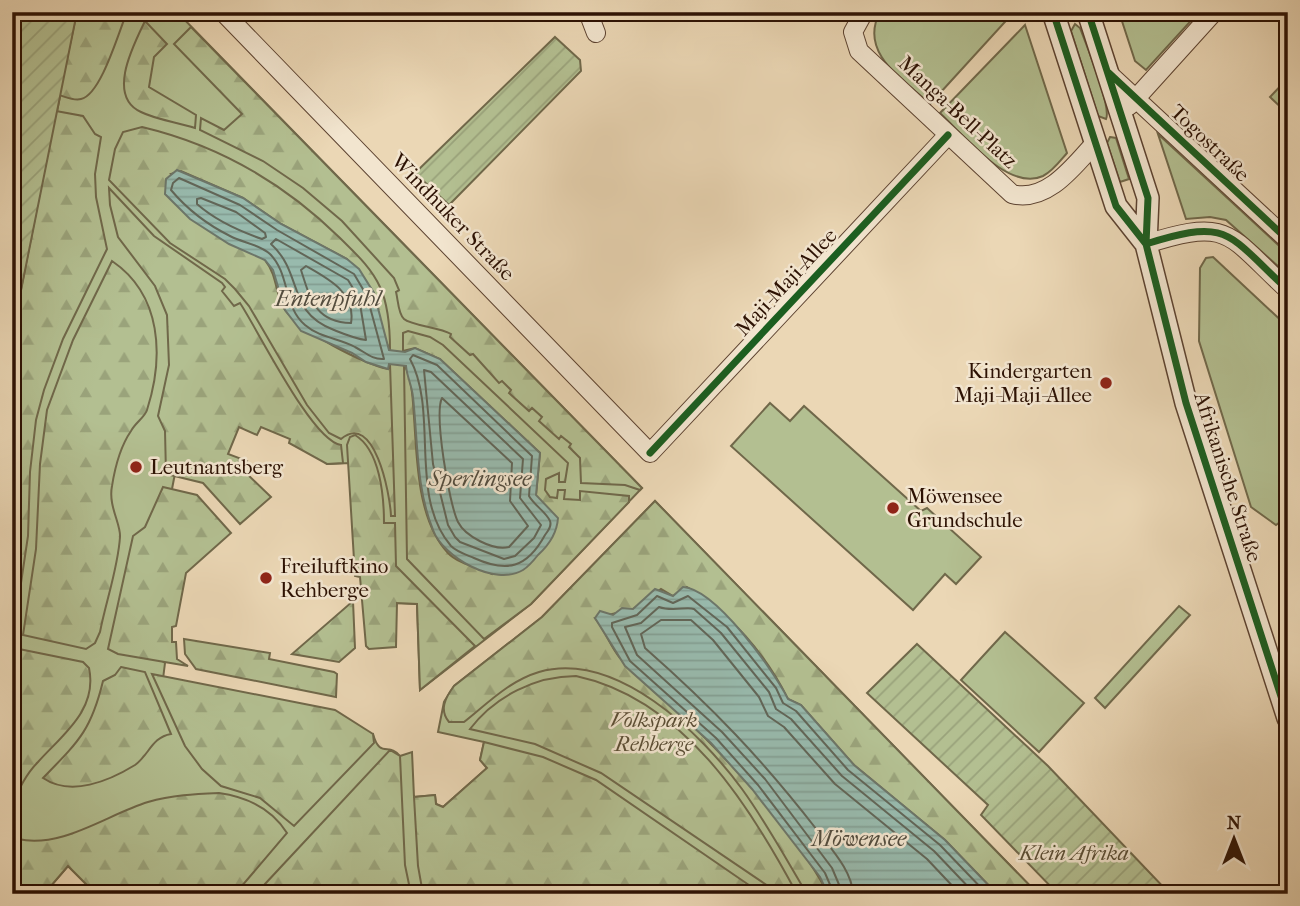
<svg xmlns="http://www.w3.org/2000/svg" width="1300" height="906" viewBox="0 0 1300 906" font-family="'IM FELL French Canon',serif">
  <defs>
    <pattern id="forest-firs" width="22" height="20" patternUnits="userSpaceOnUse" patternTransform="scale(1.75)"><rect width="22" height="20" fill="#b3bf91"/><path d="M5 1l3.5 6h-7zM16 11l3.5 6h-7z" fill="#9aa37b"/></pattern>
    <pattern id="garden-furrows" width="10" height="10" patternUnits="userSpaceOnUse" patternTransform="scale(1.75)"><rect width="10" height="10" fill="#b3bf91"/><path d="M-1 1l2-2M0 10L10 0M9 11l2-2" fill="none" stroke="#9aa37b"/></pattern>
    <pattern id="water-rules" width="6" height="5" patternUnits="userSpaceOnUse" patternTransform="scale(1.75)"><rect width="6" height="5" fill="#98baad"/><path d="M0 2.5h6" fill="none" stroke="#839f93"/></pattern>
  </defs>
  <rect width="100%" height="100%" fill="#ebd7b5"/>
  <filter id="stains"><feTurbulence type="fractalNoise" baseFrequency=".00286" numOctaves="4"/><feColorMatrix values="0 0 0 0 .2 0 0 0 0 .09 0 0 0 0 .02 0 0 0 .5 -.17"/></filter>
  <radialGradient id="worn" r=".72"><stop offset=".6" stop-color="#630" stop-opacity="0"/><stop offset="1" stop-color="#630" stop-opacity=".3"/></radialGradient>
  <path fill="#b3bf91" stroke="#70684a" stroke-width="2" d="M77 12H177L642 488 531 604 420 690 417 604 397 603 351 463 327 464 295 434 264 419 184 427 172 489 160 659 165 663 163 679 351 742 373 734C380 759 389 742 400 756L412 752 414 797 435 795 436 804 443 807 487 768 480 760 484 742 438 732 444 702 454 686 542 617 655 501 1038 894H96L68 866 44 894H12V335Z
    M880 12H1014L930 104C904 80 858 53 880 12Z
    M1119 12H1199L1146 70 1135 61Z
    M1075 24 1080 28C1086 44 1112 107 1106 119L1098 116 1071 31Z
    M1025 25 1067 153C1060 161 1053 171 1043 176 1008 192 964 135 940 113Z
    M1158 134 1288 254V275L1226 220 1210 217 1186 219Z
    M1110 137 1116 138 1129 179 1120 182 1107 143Z
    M1213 257 1288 327V516L1276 525 1251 507 1199 341 1200 268 1206 258Z
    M770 403 790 421 804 406 921 511 927 508 981 557 956 584 945 574 913 610 731 446Z
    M1179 606 1190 615 1105 708 1095 698Z
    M1005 632 1084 703 1039 752 961 680Z"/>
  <path fill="url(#forest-firs)" stroke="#70684a" stroke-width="2" d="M77 12H127C119 31 101 95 81 99 74 101 66 97 59 95Z
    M145 21 167 44 154 57 149 87 196 115 195 128C177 122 157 120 141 112 106 96 134 44 145 21Z
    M191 27 642 488 640 490 625 485 581 483 580 458 569 447 571 444 561 436 559 439 539 421 542 417 532 408 529 411 509 393 511 390 502 381 499 383 473 354 470 355 450 337 451 334C440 327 412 326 404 319 398 314 398 299 396 292L399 290 394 278 342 221 303 188 263 161 200 130 201 118 224 130 242 114 174 44Z
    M56 111 83 116 95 134 101 137 95 174 96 197 107 249 63 339 44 390 36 420 30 472 28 536 14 630 12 335Z
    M142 127C218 145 284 183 340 238 355 253 371 267 380 287 388 304 390 331 390 350L384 338 374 293 347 259 281 224 243 198 181 171 171 174 265 260C278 276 275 296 285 310 301 332 362 363 388 369L390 364 395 516H391C390 493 374 411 341 439L329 433 307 405 249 306 235 289 225 279 170 243 109 180 115 149 123 132Z
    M109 188 154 236 222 283 225 287 222 291 234 306 240 303C258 330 312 441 341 445L343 463 327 464 289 443 290 439 261 427 257 435 239 427 228 454 247 461 244 471 271 497 240 524 203 483 166 474 165 431 158 416 169 365 167 315 155 286 118 237 110 205Z
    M112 261C162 295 164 357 147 410 145 417 135 423 131 431 120 447 115 467 112 486 108 506 121 524 120 537 118 568 106 601 100 632L95 643 86 649 23 635 36 549 40 464 47 410 73 340Z
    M408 331 430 337 443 345 568 463 565 482H559V473L546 479 545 490 550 497 557 498 558 490H565L564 499 580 500V491L629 496V502L531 604 484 639 407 559 404 365C412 377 413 401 414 417 417 459 417 520 448 553 457 563 479 568 492 574L536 495 540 453 440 359 415 348 403 351V333Z
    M355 435C380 450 384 496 384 523H395L396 566 475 646 420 690 417 604 397 603 396 647 369 649 366 646 360 577 355 576 347 445 350 437Z
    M163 487 197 495 231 533 186 573 176 626 172 627V642H176L177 659 188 666 118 654 108 649 133 536 145 527Z
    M655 501 1038 894H997L945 840 854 765 801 705 788 699C767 656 729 611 687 587L673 596 661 589 633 609 595 618C605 630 610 646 620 658 638 681 666 700 687 720 735 767 797 834 828 894H807C786 859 766 822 742 789 701 733 616 650 539 672 509 681 488 703 464 722H449C439 710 445 698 454 686L542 617Z
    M353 601 355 648 339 662 292 654Z
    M184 639 270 653 269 659 334 672 337 674 336 697 196 669 185 654Z
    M19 649 83 662 89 668C98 710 62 735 38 762 26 774 19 789 12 805V679Z
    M121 667 145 672 171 734C152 737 149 755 135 765 109 781 71 797 43 778 78 742 91 731 103 681L115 675Z
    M152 674 335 710 373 734 374 743 294 826 260 798 221 786 202 769 185 746Z
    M576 676C683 699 749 804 797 894H780L601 773 535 744 470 729C495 696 536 676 576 676Z
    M484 742 543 757 596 780 762 894H423L418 866 414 797 435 795 436 804 443 807 487 768 480 760Z
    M390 750 400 756 405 865 411 894H271L265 884Z
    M219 793C247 797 272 809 287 833L235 894H96L68 866 44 894H12V865L18 839C62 849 108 814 148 802 172 795 195 794 219 793Z"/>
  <path fill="url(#garden-furrows)" stroke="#70684a" stroke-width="2" d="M12 12H77L12 335Z
    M555 37 580 60 581 71 449 205 415 173Z
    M1288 78V114L1270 97Z
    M917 644 1048 766 1170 894H1058L981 815 988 805 867 693Z"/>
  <path fill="url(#water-rules)" stroke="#6d7669" stroke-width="2" d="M177 170 243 198 281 224 347 259 359 269 374 293 389 350 405 352 415 348 440 359 540 453 536 495 558 518C557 533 549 545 538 555 534 560 528 567 523 570 495 587 443 557 433 530 416 488 418 442 413 397 412 386 407 377 406 366L389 364 388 369 366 362 352 353 301 331 285 310 273 270 265 260 229 244 190 219 165 194 166 179Z
    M683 587C716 589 774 671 788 699L801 705 854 765 945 840 997 894H828L820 877 752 789 711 743 625 666 595 618 600 611 613 615 622 608 633 609 655 589 673 596Z"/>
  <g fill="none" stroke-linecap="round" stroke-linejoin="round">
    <path stroke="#626658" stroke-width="2" d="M179 178 240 205 277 230 354 274 367 296 384 359C372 360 365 352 355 347 339 338 320 338 305 325 283 306 290 274 270 254 259 244 243 243 230 236 208 225 187 209 171 190L173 183Z
      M201 198 236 212 265 233 266 237 262 239C239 231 215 220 197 204V199Z
      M276 239 348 280 359 298 366 340C356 339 344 334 334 330 286 312 304 274 271 244Z
      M306 266C329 279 356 293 351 323 315 322 310 298 301 270Z
      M413 355 437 365 532 456 529 496C534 505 546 512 550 521 552 526 548 531 545 535 527 568 507 573 474 558 467 555 457 552 451 546 408 496 439 412 410 359Z
      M424 370 431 372 523 459 520 498 541 525 534 538 515 556 504 559 460 542 455 537 448 525 433 464Z
      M442 398 512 463 510 501 528 526 509 547C493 551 465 536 458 522 449 504 434 414 442 398Z
      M834 894 825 873 758 785 716 738 630 661 612 627V623L637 615 657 596 673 603 688 596 727 627 776 688 783 703 796 711 848 770 940 845 987 894
      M843 894 832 868 765 779 722 732 637 655 625 627 641 623 659 607C673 612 687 606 694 609L721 633 769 692 776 709 791 719 842 776 934 851 975 894
      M853 894C852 870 830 848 817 830 762 759 712 707 645 648L641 634 661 620H691L713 640 759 697 768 716 784 727 835 784 927 859 960 894"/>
    <defs>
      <path id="minor" d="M223 12 650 453 948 135
        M588 12 596 33
        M864 12 853 32 859 51 1012 194C1047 203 1074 166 1095 143
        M1108 73 1288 240
        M1129 106 1214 12
        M1146 244C1231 217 1227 234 1288 290"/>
      <path id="tertiary" d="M1053 12 1116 206 1146 244
        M1088 12 1148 198 1146 244 1186 403 1288 718"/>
    </defs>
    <use href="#minor" stroke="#5c4230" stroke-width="20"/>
    <use href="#tertiary" stroke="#5c4230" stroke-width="24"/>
    <use href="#minor" stroke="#f2e5cf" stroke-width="18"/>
    <use href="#tertiary" stroke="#f2e5cf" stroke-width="21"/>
    <defs>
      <path id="cycleway" d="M1053 12 1116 206 1146 244
        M1088 12 1148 198 1146 244 1186 403 1288 718
        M1109 73 1288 240
        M1146 244C1231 217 1227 234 1288 290
        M650 453 948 135"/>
    </defs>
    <use href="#cycleway" stroke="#f2e5cf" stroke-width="11"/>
    <use href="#cycleway" stroke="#1b5e20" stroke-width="7"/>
  </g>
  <g fill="#8f2418" stroke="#f2e5cf" stroke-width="2.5">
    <circle cx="1106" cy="383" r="7"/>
    <circle cx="136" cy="467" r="7"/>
    <circle cx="893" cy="508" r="7"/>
    <circle cx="266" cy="578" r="7"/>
  </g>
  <g text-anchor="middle" stroke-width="5" stroke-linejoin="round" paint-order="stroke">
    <g font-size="21" fill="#2c1103" stroke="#f2e5cf">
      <text transform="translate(958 112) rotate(43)" y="7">Manga-Bell-Platz</text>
      <text transform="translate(1210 143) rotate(44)" y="7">Togostraße</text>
      <text transform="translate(453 217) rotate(46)" y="7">Windhuker Straße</text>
      <text transform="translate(786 282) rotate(-47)" y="7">Maji-Maji-Allee</text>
      <text transform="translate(1228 477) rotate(72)" y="7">Afrikanische Straße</text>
    </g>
    <g font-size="21" fill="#2c1103" stroke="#f2e5cf" text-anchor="start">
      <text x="1092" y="378" text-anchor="end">Kindergarten<tspan x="1092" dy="24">Maji-Maji-Allee</tspan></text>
      <text x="150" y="474">Leutnantsberg</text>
      <text x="907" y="503">Möwensee<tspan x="907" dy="24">Grundschule</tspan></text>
      <text x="280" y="573">Freiluftkino<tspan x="280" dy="24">Rehberge</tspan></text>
    </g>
    <g font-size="21" font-style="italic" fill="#5b4e35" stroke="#f2e5cf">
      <text x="654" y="727">Volkspark<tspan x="654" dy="24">Rehberge</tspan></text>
      <text x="1074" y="860">Klein Afrika</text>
    </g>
    <g font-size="23" font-style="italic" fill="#524c3e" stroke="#f2e5cf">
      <text x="328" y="306">Entenpfuhl</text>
      <text x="480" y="486">Sperlingsee</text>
      <text x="859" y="846">Möwensee</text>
    </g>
  </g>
  <rect width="1300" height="906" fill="none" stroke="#ebd7b5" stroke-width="42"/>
  <rect x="14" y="14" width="1272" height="878" fill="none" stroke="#2c1103" stroke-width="3.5"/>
  <rect x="21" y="21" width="1258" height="864" fill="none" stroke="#2c1103" stroke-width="2"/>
  <g transform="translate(1234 839)" stroke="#f2e5cf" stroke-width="5" paint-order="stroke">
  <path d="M0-5L12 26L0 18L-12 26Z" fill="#2c1103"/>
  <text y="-10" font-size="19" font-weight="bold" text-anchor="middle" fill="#2c1103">N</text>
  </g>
  <rect width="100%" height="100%" filter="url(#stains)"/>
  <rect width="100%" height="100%" fill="url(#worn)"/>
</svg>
